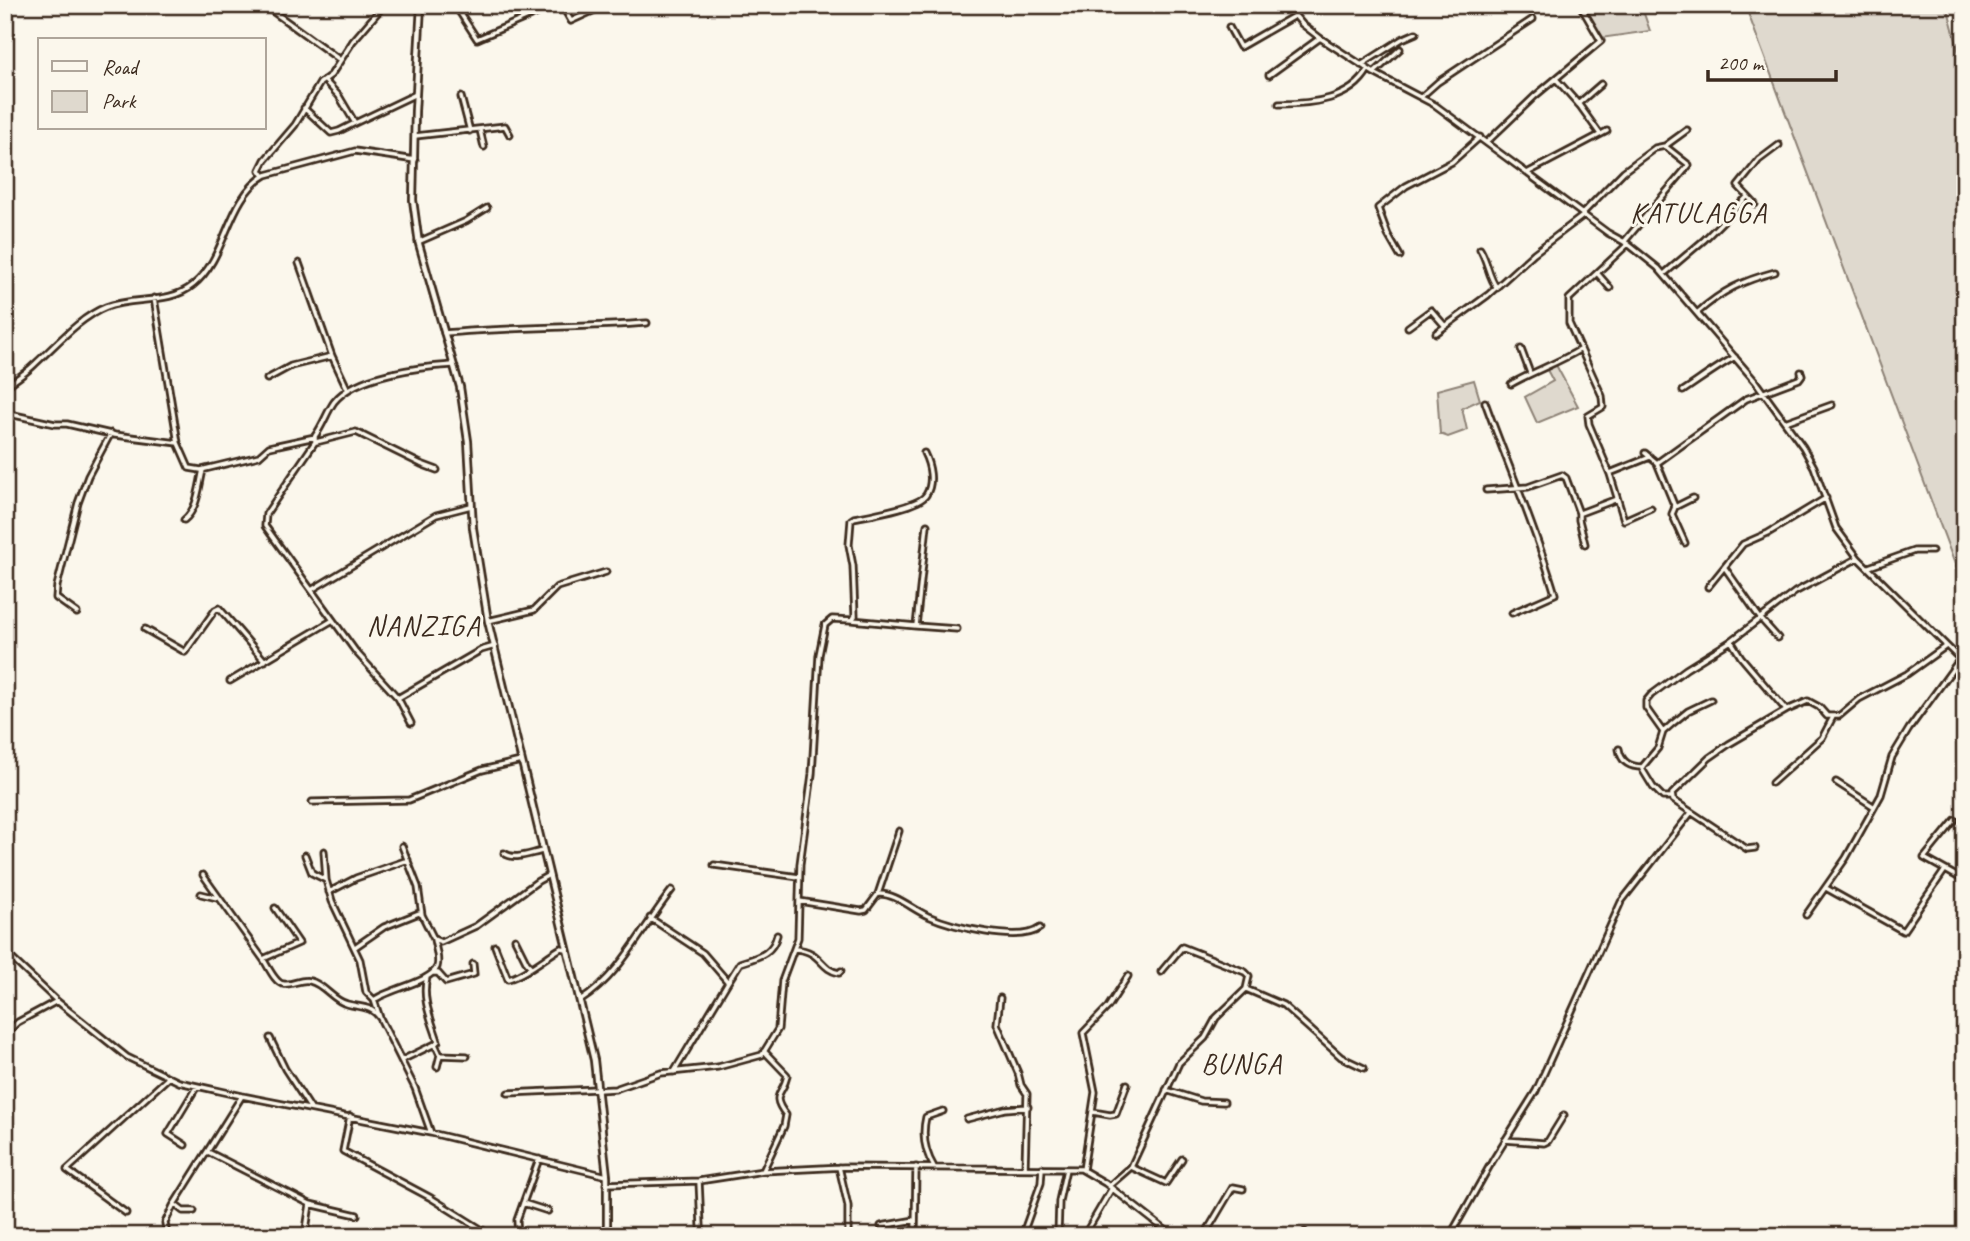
<svg xmlns="http://www.w3.org/2000/svg" width="1970" height="1241" viewBox="0 0 1970 1241" font-family="Caveat,sans-serif">
  <rect width="100%" height="100%" fill="#fbf7ec"/>
  <filter id="ink" filterUnits="userSpaceOnUse"><feTurbulence type="fractalNoise" baseFrequency=".0143" numOctaves="2"/><feDisplacementMap in="SourceGraphic" scale="14" xChannelSelector="R" yChannelSelector="G"/><feConvolveMatrix kernelMatrix="1 2 1 2 8 2 1 2 1" color-interpolation-filters="sRGB"/></filter>
  <g filter="url(#ink)">
    <path fill="#dfd9ce" stroke="#8d8276" stroke-width="2" d="M1583 5H1641L1650 31 1601 38Z
      M1745 5H1947L1965 77V582L1962 583Z
      M1556 365 1578 406 1537 423 1525 397 1553 381 1546 368Z
      M1474 380 1480 400 1462 408 1467 430 1448 437 1440 434 1437 390Z"/>
    <g fill="none" stroke-linecap="round" stroke-linejoin="round">
      <defs>
        <path id="minor" d="M264 5 340 60
          M455 5 477 39 556 5
          M562 5 571 21 606 5
          M1286 5 1302 24 1320 38 1374 73 1435 105 1608 233 1628 244 1658 268 1755 381 1803 447 1814 467 1836 528 1858 558 1965 664
          M421 7 429 5
          M1229 27 1240 47 1294 16
          M1361 65 1402 39 1416 33
          M1374 73 1400 49
          M1269 75 1320 38
          M1556 79 1580 106 1600 134
          M325 81 339 96 355 123 416 94
          M461 97 470 131
          M1421 97 1438 82 1533 19
          M1279 104C1312 104 1351 100 1368 70
          M1578 104 1601 84
          M304 108 331 133 339 131 355 123
          M480 130 484 147
          M415 136 505 126 510 135
          M1487 142 1535 96 1601 41 1580 5
          M1527 173 1607 131
          M264 176 260 170 265 160 295 125 320 83 331 75 353 41 384 5
          M1755 204 1738 186 1759 160 1779 145
          M1582 214 1624 171 1655 148 1665 146 1687 130
          M418 242 466 221 487 208
          M1624 242 1689 165 1665 146
          M1628 244 1569 299V323L1602 396 1603 407 1588 416 1589 424 1610 474 1624 520 1651 508
          M1480 249C1488 262 1488 276 1497 288
          M1400 256 1388 235 1378 208 1406 186 1452 162 1480 137
          M299 263 332 356
          M1597 273 1610 288
          M1664 274 1704 240 1747 197
          M154 298 178 443 189 468 201 470 259 456 269 447 315 437
          M1697 313C1723 290 1742 281 1775 272
          M1408 327 1431 310 1445 326
          M444 333C512 327 579 328 647 323
          M1436 333 1488 295 1534 253 1584 215
          M1521 349 1530 373
          M453 365C420 367 356 374 334 402 327 412 323 425 315 436V442L266 514 265 526 356 652 398 698 481 650 495 646
          M267 379 291 366 332 356 348 390
          M1511 384C1534 371 1558 363 1581 349
          M5 387C15 380 26 373 35 364 55 346 80 317 106 307 134 296 169 305 193 285 228 257 226 198 266 175L355 151 415 160
          M1683 391C1701 379 1717 367 1735 357
          M1485 402C1508 466 1536 529 1555 594L1512 613
          M5 413 55 424H67L115 435 178 443
          M1785 422 1832 405
          M316 442 356 432 421 464 437 470
          M1645 453 1657 463 1675 507 1672 514 1685 543
          M1657 463 1746 399 1799 379 1802 375 1801 372
          M1610 473 1650 457
          M1486 490 1528 487 1562 475 1566 478 1579 513V520L1585 544
          M1675 507 1693 498
          M1580 513 1617 499
          M184 520C198 509 199 486 203 470
          M1869 567 1914 551H1932
          M1725 568 1760 618 1778 638
          M1708 587 1743 544 1768 533 1826 498
          M313 589 436 515 471 506
          M77 613 56 598 57 586 78 503 88 476 111 433
          M852 620 916 626 927 525
          M488 621 534 610 557 587 606 572
          M916 626 957 629
          M145 629 185 652 215 610 219 608 265 661
          M1731 641 1741 657 1786 710
          M230 681 333 620
          M398 698 411 723
          M1663 732 1646 708V701L1651 695 1686 669 1731 641 1795 592 1858 558
          M1619 749C1621 762 1630 767 1642 767
          M1836 782 1873 806
          M1772 783 1822 738 1833 717
          M1671 797H1663L1653 787 1642 769 1643 766 1658 748 1663 732 1672 724 1688 711 1711 700
          M312 802 409 800 482 770 521 761
          M1955 820 1924 858 1958 877 1965 872
          M402 846 418 887 422 915
          M1755 848 1747 849 1673 800 1672 794 1709 758 1729 744 1787 710 1808 701 1819 707 1827 716H1839L1859 699 1907 674 1946 646
          M324 851 326 880 332 901 360 960 366 992 374 1000C389 989 431 982 437 967 440 959 435 947 434 939
          M504 853C514 861 531 853 543 851
          M305 855 312 873 326 880
          M714 865 799 877
          M203 875 263 959
          M1826 888 1903 931 1945 870
          M329 892 356 878 408 860
          M201 894 217 898
          M878 894 899 831
          M799 901 861 911 866 910 878 894C895 893 912 909 928 916 951 926 1020 944 1040 928
          M275 908 299 943 263 959C268 966 275 983 283 984 292 986 301 978 310 981 324 984 333 1001 347 1004 361 1008 371 1005 380 1018
          M1806 915 1846 858 1881 795 1892 757 1909 729 1960 659
          M650 918 703 953 728 982 674 1072
          M515 939 527 963 530 966
          M495 946 508 979C526 974 544 958 561 948L567 949
          M355 947 384 927 419 913 422 915 434 939 441 942 476 926 538 881 549 875
          M795 949C822 951 819 969 839 973L841 971
          M5 952 57 1001 127 1057 179 1082 242 1096 431 1133 607 1176
          M432 973H438L446 982 474 974 473 964
          M427 977C421 999 432 1021 438 1041L435 1044
          M728 982 740 963C757 957 772 955 777 935
          M1246 989 1283 1005 1341 1057 1364 1068
          M1000 998 997 1024 1018 1073 1021 1085 1027 1094 1025 1168
          M374 1000 380 1018 415 1088 431 1133
          M580 1001C621 975 642 928 672 890
          M5 1034 18 1022 57 1001
          M270 1038 285 1069 311 1109
          M440 1055 467 1056
          M402 1060 435 1044 440 1055 437 1067
          M597 1090 615 1089 661 1073 718 1067 762 1055 778 1029 782 981 798 938 800 864 812 774 819 655 825 625 832 619 852 620 855 616 853 566 849 545 851 520 854 518C868 515 919 507 926 495 934 483 930 465 924 453
          M1166 1090 1201 1101 1224 1102
          M508 1093 597 1089
          M1093 1112 1110 1115 1116 1114 1127 1084
          M350 1116 343 1151 431 1198 492 1236
          M967 1119 1005 1109 1028 1107
          M1505 1140 1544 1143 1548 1141 1564 1115
          M185 1145 168 1134 197 1086
          M208 1152 310 1204 357 1215
          M839 1167 848 1206V1234L843 1236
          M934 1167C925 1152 922 1134 926 1117L943 1111
          M1131 1167 1179 1063 1205 1038 1216 1018 1246 989 1249 976 1245 972 1182 947 1161 972
          M1083 1170 1095 1092 1083 1033 1108 1007 1128 976
          M763 1171 784 1126 786 1115C769 1093 784 1095 787 1075L764 1051
          M699 1181 701 1226 702 1232 707 1236
          M606 1184 699 1181 763 1171 844 1167 1081 1169 1105 1183 1173 1236
          M1109 1186 1131 1167 1166 1183 1182 1159
          M523 1203 548 1211
          M174 1204 183 1211H194
          M126 1213 67 1170 169 1077
          M881 1226 915 1220
          M1088 1229 1112 1188
          M1305 1232 1306 1236
          M167 1236 165 1223 173 1206 242 1096
          M305 1236 310 1204
          M518 1236 517 1220 539 1159
          M915 1236 916 1167
          M973 1236H983
          M1022 1236 1041 1183 1042 1168
          M1058 1236 1059 1201 1066 1169
          M1204 1236 1233 1187 1243 1189
          M1450 1236 1493 1160 1536 1091 1621 902 1690 814"/>
        <path id="tertiary" d="M421 5 415 111 413 200 419 244 460 387 468 441 473 528 488 621 594 1060 607 1176V1236"/>
      </defs>
      <use href="#minor" stroke="#3b2a1e" stroke-width="9"/>
      <use href="#tertiary" stroke="#3b2a1e" stroke-width="10"/>
      <use href="#minor" stroke="#fbf7ec" stroke-width="3.5"/>
      <use href="#tertiary" stroke="#fbf7ec" stroke-width="4.5"/>
    </g>
  </g>
  <g text-anchor="middle" stroke-width="6" stroke-linejoin="round" paint-order="stroke">
    <g font-size="28" letter-spacing="2" fill="#3b2a1e" stroke="#fbf7ec">
      <text x="1699" y="222">KATULAGGA</text>
      <text x="424" y="635">NANZIGA</text>
      <text x="1242" y="1073">BUNGA</text>
    </g>
  </g>
  <rect width="1970" height="1241" fill="none" stroke="#fbf7ec" stroke-width="28"/>
  <rect x="14" y="14" width="1942" height="1213" fill="none" stroke="#3b2a1e" stroke-width="2.5" filter="url(#ink)"/>
  <rect x="38" y="38" width="228" height="91" fill="#fbf7ec" stroke="#aea59a" stroke-width="2"/>
  <rect x="52" y="61" width="35" height="10" fill="#fbf7ec" stroke="#aea59a" stroke-width="2"/>
  <text x="102" y="74" font-size="21" fill="#3b2a1e">Road</text>
  <rect x="52" y="91" width="35" height="21" fill="#dfd9ce" stroke="#aea59a" stroke-width="2"/>
  <text x="102" y="108" font-size="21" fill="#3b2a1e">Park</text>
  <path d="M1708 70v10h128v-10" fill="none" stroke="#3b2a1e" stroke-width="3.5"/>
  <text x="1718" y="70" font-size="21" fill="#3b2a1e" stroke="#fbf7ec" stroke-width="5" paint-order="stroke">200 m</text>
</svg>
